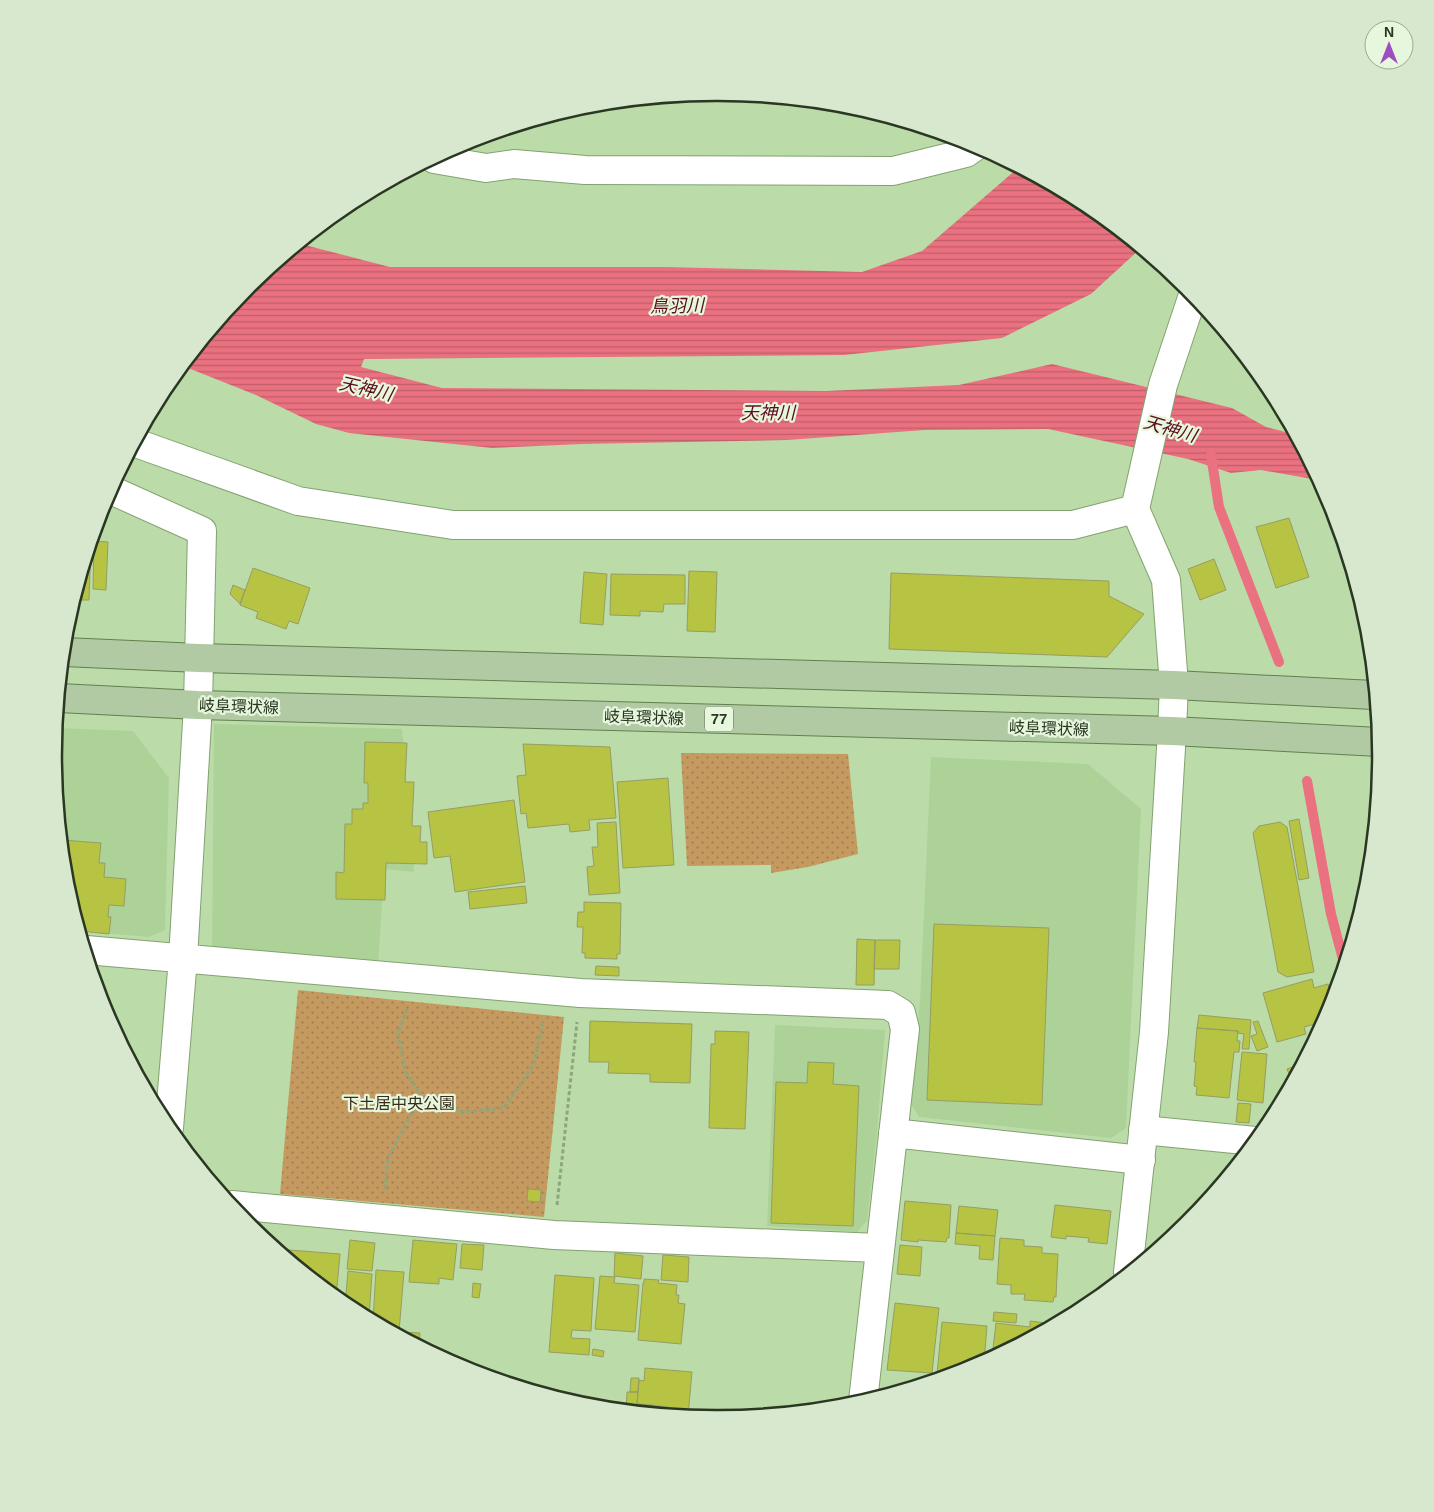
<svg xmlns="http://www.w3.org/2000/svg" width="1434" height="1512" viewBox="0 0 1434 1512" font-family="Helvetica,'Noto Sans JP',sans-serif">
  <defs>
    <pattern id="grass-dots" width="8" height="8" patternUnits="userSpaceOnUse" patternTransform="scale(1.25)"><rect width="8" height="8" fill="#c49a60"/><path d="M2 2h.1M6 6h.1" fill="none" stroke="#9f7e4f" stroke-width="1.8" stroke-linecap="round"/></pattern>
    <pattern id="water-rules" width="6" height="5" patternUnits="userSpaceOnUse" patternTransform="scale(1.25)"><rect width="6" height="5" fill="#ea717f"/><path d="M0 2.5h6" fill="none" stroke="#be5e68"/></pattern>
  </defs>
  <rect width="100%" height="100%" fill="#bbdca8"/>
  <path fill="#acd298" d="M214 724 402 729 414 872 384 869 378 967 212 954Z
    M57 728 133 731 169 778 165 930 149 937 80 931 66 885 54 756Z
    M931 757 1088 764 1141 809 1126 1128 1111 1138 919 1117 911 1104 920 1002Z
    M775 1025 885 1030 877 1132 867 1221 857 1232 767 1226Z"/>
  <path fill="url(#grass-dots)" d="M681 753 848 754 858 854 808 867 771 873V865L687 866Z
    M298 990 564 1017 544 1217 280 1194Z"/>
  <path fill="url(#water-rules)" d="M1018 168 1086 205 1140 249 1091 294 1002 338 844 355 364 359 361 367 442 388 826 391 959 385 1052 364 1232 408 1266 427 1293 434 1318 480 1261 470 1231 473 1188 459 1048 429 925 430 787 440 582 444 492 448 349 433 316 424 256 395 183 366 248 287 301 244 390 267H666L862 272 922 251Z"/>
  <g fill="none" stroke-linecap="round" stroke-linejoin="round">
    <path stroke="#ea717f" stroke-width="10" d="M1211 455 1219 507 1279 662
      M1307 781 1331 914 1344 963"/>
  </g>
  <path fill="#b7c343" stroke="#969d64" d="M1289 518 1309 577 1276 588 1256 527Z
    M94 541 108 542 106 590 93 589Z
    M91 544 89 600H75Z
    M1214 559 1226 590 1200 600 1188 569Z
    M253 568 310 588 298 624 289 621 286 629 256 618 258 612 240 605Z
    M689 571 717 572 715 632 687 631Z
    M584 572 607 574 603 625 580 623Z
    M891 573 1109 581V596L1144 614 1107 657 889 649Z
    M611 574 685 575V604H664L663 612 640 611V616L610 615Z
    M233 585 245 590 240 604 230 594Z
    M365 742 407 743 405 782H414L412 826H421L420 842H427V864L386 863 385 900 336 899V872L344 873 345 824H352V809H363V803H368V783H364Z
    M523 744 610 747 616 818 589 820 590 830 570 832 569 824 528 828 526 813 521 814 517 776 526 775Z
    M668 778 674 865 623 868 617 782Z
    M514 800 525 882 455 892 450 856 434 858 428 812Z
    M1299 819 1309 878 1299 880 1289 821Z
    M616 822 620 893 589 895 587 867 594 866 592 847H598L597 823Z
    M1280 822 1287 827 1314 972 1287 977 1278 972 1253 833 1259 826Z
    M62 840 101 843 99 863H105L104 877 126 879 124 906 109 905 108 917H111L109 934 80 931 66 885Z
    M525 886 527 903 470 909 468 892Z
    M584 902 621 903 620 954H617V959L585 958V953H582L583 927H577L578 912H584Z
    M934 924 1049 928 1042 1105 927 1100Z
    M857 939 875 940 874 985H856Z
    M875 940H900L899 969H874Z
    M596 966 619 967V976L595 975Z
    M1312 979 1314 988 1328 984 1333 1000 1323 1022 1304 1027 1306 1034 1277 1042 1263 993Z
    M1199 1015 1251 1020 1249 1049H1242L1244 1034 1237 1033 1238 1031 1197 1028Z
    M590 1021 692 1024 690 1083 650 1082V1074L608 1073 609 1062H589Z
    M1258 1021 1268 1047 1257 1051 1251 1036 1257 1034 1253 1022Z
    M1197 1028 1238 1031 1237 1041H1240L1239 1052H1234L1229 1098 1196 1095 1197 1087 1194 1086 1196 1062H1194Z
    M715 1031 749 1032 745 1129 709 1128 711 1044H715Z
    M1242 1052 1267 1054 1263 1103 1237 1100Z
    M808 1062 834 1063 833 1084 859 1086 853 1226 771 1223 776 1082 807 1083Z
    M1301 1064 1292 1081 1287 1069Z
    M1238 1103 1251 1104 1249 1123 1236 1122Z
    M528 1189 541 1190 540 1202 527 1201Z
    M905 1201 951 1205 949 1238H947L946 1242 918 1240V1242L901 1240Z
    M1055 1205 1111 1211 1107 1244 1088 1242 1089 1238 1066 1236V1239L1051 1237Z
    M959 1206 998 1210 995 1236 956 1233Z
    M956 1233 995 1236 993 1260 979 1259 980 1246 955 1244Z
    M1000 1238 1024 1240V1246L1042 1247V1253L1058 1254 1056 1297H1054L1053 1302 1024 1300 1025 1294H1011V1285L997 1284Z
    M350 1240 375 1243 372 1271 347 1269Z
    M413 1240 457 1244 453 1280 439 1278V1284L409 1282Z
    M462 1244 484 1245 482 1270 460 1268Z
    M900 1245 922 1247 920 1276 897 1274Z
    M277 1249 340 1254 336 1298Z
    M615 1253 643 1256 641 1279 614 1276Z
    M663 1255 689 1257 688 1282 661 1280Z
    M376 1270 404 1272 399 1332H394L373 1320Z
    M348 1271 372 1274 369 1318 345 1305Z
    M555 1275 594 1278 591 1331 572 1330 571 1338 590 1339 589 1355 549 1352Z
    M600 1276 615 1277 614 1283 639 1285 635 1332 595 1329Z
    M644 1279 659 1280 658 1283 677 1285 676 1295H679L678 1303 685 1304 681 1344 638 1340 643 1283H644Z
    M473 1283 481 1284 479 1298 472 1297Z
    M895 1303 939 1308 932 1373 887 1370Z
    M994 1312 1017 1314 1016 1323 993 1321Z
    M1030 1321 1055 1324 992 1357 996 1323 1030 1327Z
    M942 1322 987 1326 984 1362 971 1369 949 1375 937 1374Z
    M403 1332 420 1333 419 1345 403 1337Z
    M593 1349 604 1351 603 1357 592 1355Z
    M645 1368 692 1372 688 1416 668 1414 669 1407 637 1404 639 1380 644 1381Z
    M631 1378H639L638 1392H630Z
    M627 1392H638L637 1404 653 1405V1413L626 1410Z"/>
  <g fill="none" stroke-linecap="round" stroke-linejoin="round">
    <defs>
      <path id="street" d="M434 159 486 168 514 164 585 170 893 171 966 153 976 146
        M136 443 298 501 453 525H1073L1135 509
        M111 490 202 531 198 705 183 958 169 1128
        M1174 685 1166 580 1135 509 1163 385 1193 295
        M86 950 580 993 888 1005 901 1013 905 1029 863 1401
        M1143 1130 1255 1141
        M893 1133 1141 1160
        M232 1205 554 1235 879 1248"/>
      <path id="secondary" d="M1128 1272 1154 1032 1172 731 1174 685"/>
      <path id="primary" d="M64 652 199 658 1174 685 1374 695
        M59 698 198 705 1172 731 1379 742"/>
    </defs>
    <use href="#street" stroke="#82a270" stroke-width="30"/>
    <use href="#secondary" stroke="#82a270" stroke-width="30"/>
    <use href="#primary" stroke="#60804e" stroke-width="30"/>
    <path stroke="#8da77d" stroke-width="3" stroke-dasharray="4 2.5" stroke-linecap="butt" d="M407 1009 398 1033 405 1070 421 1096
      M385 1189 388 1158 421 1096 462 1112 504 1108 534 1064 543 1020
      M557 1205 577 1022"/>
    <use href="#street" stroke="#fff" stroke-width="28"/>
    <use href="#secondary" stroke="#fff" stroke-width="28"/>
    <use href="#primary" stroke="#b1caa3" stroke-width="28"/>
  </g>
  <g text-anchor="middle" stroke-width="4.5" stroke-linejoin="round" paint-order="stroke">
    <rect fill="#e6f7dd" stroke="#62715a" stroke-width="1" x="705" y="706.5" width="28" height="25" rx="4"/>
    <g font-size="15" font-weight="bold" fill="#2a3722">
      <text x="719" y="724">77</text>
    </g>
    <g font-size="16" fill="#2a3722" stroke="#e6f7dd">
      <text transform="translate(239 706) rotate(2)" y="6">岐阜環状線</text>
      <text transform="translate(644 717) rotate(2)" y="6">岐阜環状線</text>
      <text transform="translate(1049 728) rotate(2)" y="6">岐阜環状線</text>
    </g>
    <g font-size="16" fill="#3a2d1a" stroke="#e6f7dd">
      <text x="399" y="1109">下土居中央公園</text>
    </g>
    <g font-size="18" font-style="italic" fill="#5b0e1e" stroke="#e6f7dd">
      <text transform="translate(677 306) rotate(-1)" y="6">鳥羽川</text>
      <text transform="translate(366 389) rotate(13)" y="6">天神川</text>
      <text x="768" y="419">天神川</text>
      <text transform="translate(1170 429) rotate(16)" y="6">天神川</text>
    </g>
  </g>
  <path d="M0 0H1434V1512H0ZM716 101H718A654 654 0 0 1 1372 755V756A654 654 0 0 1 718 1410H716A654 654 0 0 1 62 756V755A654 654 0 0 1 716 101Z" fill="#d7e8ce" fill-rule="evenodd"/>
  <path fill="none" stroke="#2a3722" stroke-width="2.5" d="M716 101H718A654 654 0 0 1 1372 755V756A654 654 0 0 1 718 1410H716A654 654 0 0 1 62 756V755A654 654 0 0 1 716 101Z"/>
  <g transform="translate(1389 45)"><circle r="24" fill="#e6f7dd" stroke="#9baa92"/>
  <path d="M0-4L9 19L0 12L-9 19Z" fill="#9d4ebe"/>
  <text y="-8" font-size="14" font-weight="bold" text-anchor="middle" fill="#2a3722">N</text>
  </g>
</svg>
